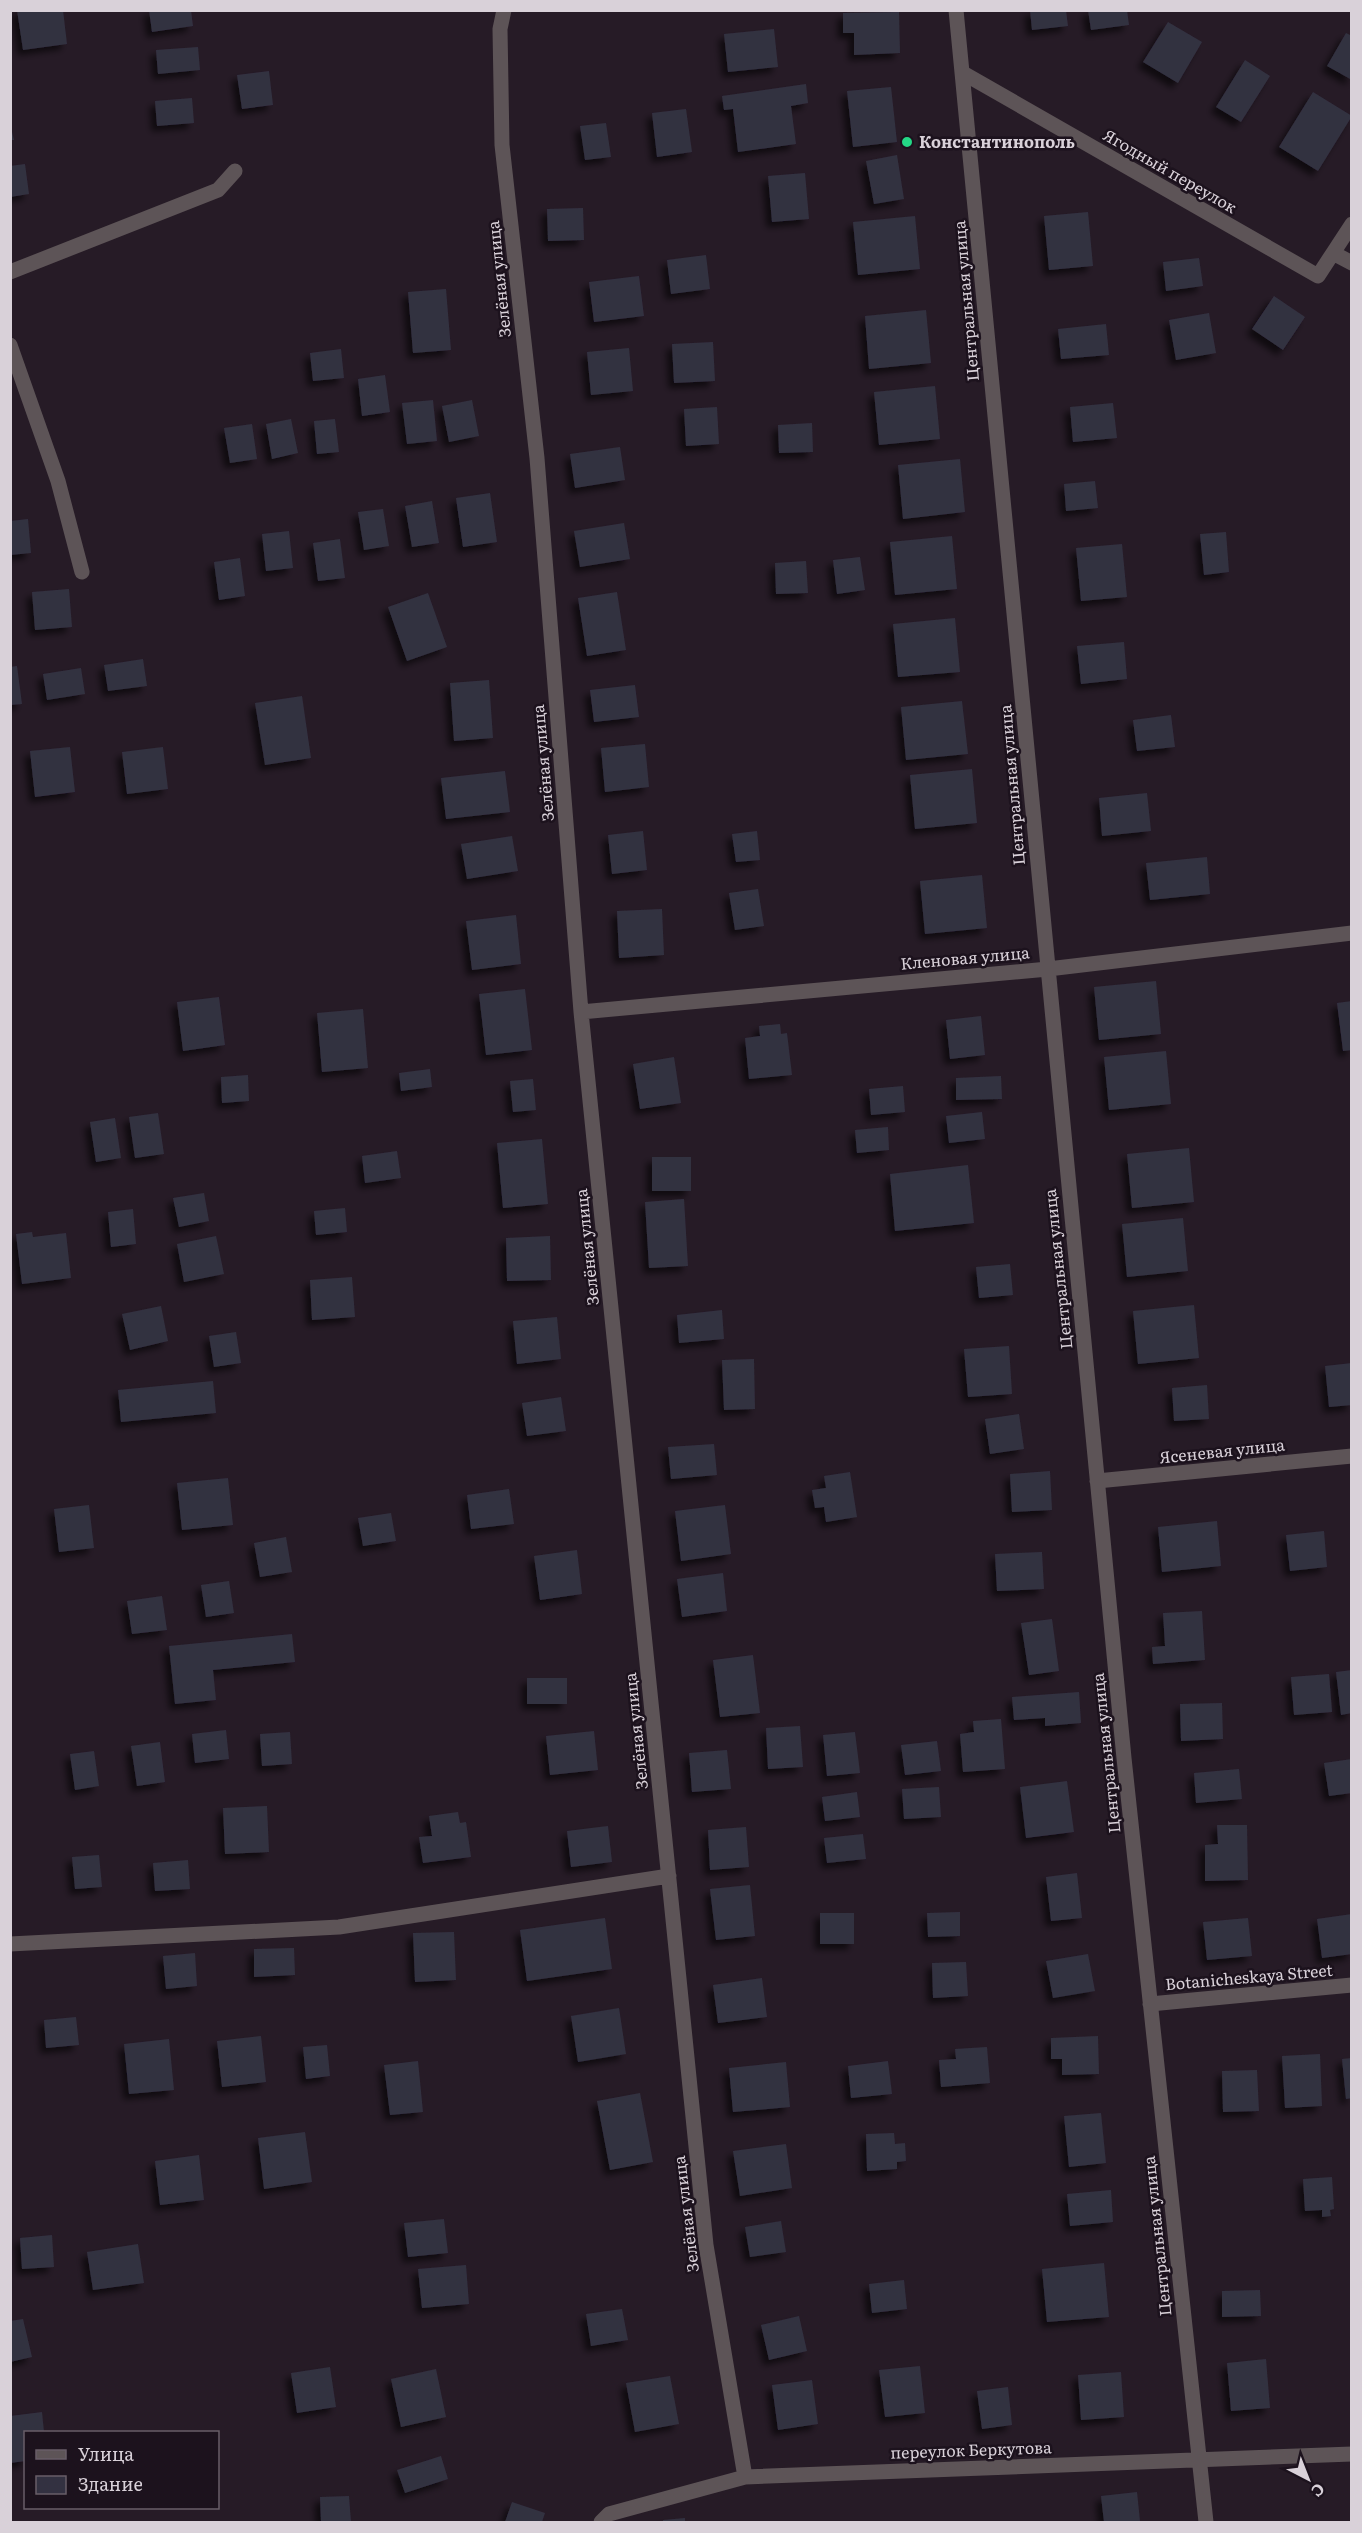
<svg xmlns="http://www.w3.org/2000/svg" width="1362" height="2533" viewBox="0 0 1362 2533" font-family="Literata,serif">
  <defs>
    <filter id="shadow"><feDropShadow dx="-5.5" dy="5.5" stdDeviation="3" flood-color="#0009"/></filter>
  </defs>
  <rect width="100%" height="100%" fill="#261b26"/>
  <path fill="#333141" filter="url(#shadow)" d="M17 10H63L67 44 23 50Z
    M149 10H191L193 26 152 32Z
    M1030 10H1066L1068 26 1032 30Z
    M1088 10H1127L1129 25 1091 30Z
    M899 12 900 53 854 55V33H843V13Z
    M1168 22 1202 42 1178 83 1143 62Z
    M774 29 778 67 728 72 724 34Z
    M1346 33 1352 36V80L1327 66Z
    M198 47 200 70 158 74 156 50Z
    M1245 60 1270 76 1241 122 1216 107Z
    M269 71 273 105 242 109 237 75Z
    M806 84 808 103 791 106 796 144 738 152 733 109 724 110 722 96Z
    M891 87 897 142 853 147 847 91Z
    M1313 92 1352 116 1318 171 1279 147Z
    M192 98 194 123 157 126 155 101Z
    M686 109 692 152 657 157 652 113Z
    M606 123 611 157 585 160 580 126Z
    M10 124 14 140H10Z
    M897 155 904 199 874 204 866 161Z
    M25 164 29 194 10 197V166Z
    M805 173 809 219 772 222 768 176Z
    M583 208 584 240 548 241 547 209Z
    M1088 212 1093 266 1049 270 1044 216Z
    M915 216 920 269 858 275 853 222Z
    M706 255 710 289 671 294 667 260Z
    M1199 258 1203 286 1166 291 1163 262Z
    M639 276 644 316 594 322 589 282Z
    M446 289 451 350 413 353 408 292Z
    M1274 296 1305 317 1283 350 1252 329Z
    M926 310 931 363 869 369 865 316Z
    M1209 313 1216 353 1176 360 1169 320Z
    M1106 324 1109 355 1061 359 1058 329Z
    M713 342 715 381 674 383 672 344Z
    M629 348 633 391 591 395 587 352Z
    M341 349 344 378 313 381 310 353Z
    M385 375 390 412 362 416 358 379Z
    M935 386 940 439 879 445 874 392Z
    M433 400 437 441 407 444 402 403Z
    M472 400 479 436 449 442 442 406Z
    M1113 403 1117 438 1073 442 1070 407Z
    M717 407 719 444 686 446 684 409Z
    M291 419 298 453 272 459 266 424Z
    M335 419 339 452 317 454 314 421Z
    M812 423 813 452 779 453 778 425Z
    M252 424 257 459 230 463 224 428Z
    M620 447 625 480 575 488 570 454Z
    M960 459 965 512 903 519 898 465Z
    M1095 481 1098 508 1066 511 1064 484Z
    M490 493 497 542 463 547 456 498Z
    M432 501 439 543 412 547 405 506Z
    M383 509 389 546 364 550 358 512Z
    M28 519 31 553 10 555V521Z
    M624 523 630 559 580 567 574 531Z
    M289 531 293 568 266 571 262 534Z
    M1226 532 1229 572 1204 575 1200 534Z
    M952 536 957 589 895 595 890 542Z
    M340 539 345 578 318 581 313 543Z
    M1122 544 1127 597 1081 601 1076 548Z
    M860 557 865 590 837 594 833 560Z
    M240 558 245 596 219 600 214 562Z
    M806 561 808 593 776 594 775 563Z
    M69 589 72 627 35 630 32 592Z
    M617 592 626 650 587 656 578 598Z
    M428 593 447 647 407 661 388 607Z
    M955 618 960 672 898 677 893 624Z
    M1124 642 1127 679 1081 684 1077 646Z
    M143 659 147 686 108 691 104 665Z
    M17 666 22 704 10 705V667Z
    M81 668 85 694 47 700 43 674Z
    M489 680 493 738 454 741 450 683Z
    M635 685 639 717 594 722 590 690Z
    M302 696 311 758 265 765 255 703Z
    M962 701 968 754 906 760 901 707Z
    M1171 715 1175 747 1137 751 1133 720Z
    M645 744 649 787 605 792 601 748Z
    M70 747 75 792 35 797 30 751Z
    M163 747 168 789 127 794 122 752Z
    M972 769 977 823 915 829 910 775Z
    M505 771 510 812 446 819 441 778Z
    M1147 793 1151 831 1102 836 1099 798Z
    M643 831 647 870 612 874 608 835Z
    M757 831 760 860 736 862 732 834Z
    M512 836 518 871 467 879 461 844Z
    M1207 857 1210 894 1150 900 1146 863Z
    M982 875 987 928 925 934 920 881Z
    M758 889 764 926 735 930 729 893Z
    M662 909 664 955 619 958 617 911Z
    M516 915 521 964 472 970 466 921Z
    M1156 981 1161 1034 1099 1040 1094 987Z
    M525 989 532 1050 486 1055 479 994Z
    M219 997 225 1045 183 1051 177 1002Z
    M1352 1001V1050L1343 1051 1337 1003Z
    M363 1009 368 1068 322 1072 317 1013Z
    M981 1016 985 1055 950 1059 946 1020Z
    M780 1024 781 1034 787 1033 792 1075 749 1079 745 1038 760 1036 759 1026Z
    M1166 1051 1171 1104 1109 1110 1104 1057Z
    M674 1057 681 1103 640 1109 633 1064Z
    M430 1069 432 1087 401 1091 399 1073Z
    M248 1075 249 1101 222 1103 221 1077Z
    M1001 1076 1002 1099 956 1100V1078Z
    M533 1079 536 1110 513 1112 510 1081Z
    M903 1086 905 1112 871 1115 869 1089Z
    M982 1112 985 1139 949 1143 946 1116Z
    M158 1113 164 1154 135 1158 129 1117Z
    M115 1118 121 1158 96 1162 90 1122Z
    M888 1127 889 1150 857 1153 855 1130Z
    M542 1139 548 1204 503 1208 497 1143Z
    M1189 1148 1194 1202 1132 1208 1127 1154Z
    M397 1151 401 1178 365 1183 362 1156Z
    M652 1157H691V1191H652Z
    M968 1165 974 1223 895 1231 890 1174Z
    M204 1193 209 1221 179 1227 173 1198Z
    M684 1199 688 1266 649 1268 645 1202Z
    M345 1208 347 1232 316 1235 314 1211Z
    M133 1209 136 1244 111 1247 108 1212Z
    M1183 1218 1188 1271 1127 1277 1122 1224Z
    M32 1232 33 1237 66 1233 71 1278 22 1284 16 1234Z
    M216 1236 224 1274 184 1282 177 1244Z
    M550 1236 551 1280 507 1281 506 1238Z
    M1010 1264 1013 1295 979 1298 976 1267Z
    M352 1277 355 1317 312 1320 310 1280Z
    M1194 1305 1199 1358 1138 1364 1133 1311Z
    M161 1306 168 1341 130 1350 122 1314Z
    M722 1310 724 1339 679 1343 677 1315Z
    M557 1317 561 1359 517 1364 513 1321Z
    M236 1332 241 1363 214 1367 209 1336Z
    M1009 1346 1012 1394 968 1397 964 1349Z
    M754 1359 755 1409 724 1410 722 1360Z
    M1352 1363V1405L1329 1407 1325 1366Z
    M213 1381 216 1413 121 1422 118 1390Z
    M1207 1385 1209 1419 1174 1421 1172 1388Z
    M561 1397 566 1431 527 1436 522 1403Z
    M1019 1414 1024 1449 990 1454 985 1419Z
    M714 1444 717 1475 671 1479 668 1447Z
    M1050 1471 1052 1510 1012 1512 1010 1474Z
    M850 1472 857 1517 826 1522 824 1507 815 1508 812 1490 826 1488 824 1476Z
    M228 1478 233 1525 182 1530 177 1483Z
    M509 1489 514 1524 471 1529 467 1495Z
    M89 1505 94 1548 59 1552 54 1509Z
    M725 1505 731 1554 681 1561 675 1511Z
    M391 1513 396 1541 363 1546 358 1518Z
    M1217 1521 1221 1566 1162 1572 1158 1527Z
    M1324 1531 1327 1567 1290 1571 1286 1535Z
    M286 1537 292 1572 260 1577 254 1543Z
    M577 1550 582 1594 540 1600 534 1556Z
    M1042 1552 1044 1589 997 1591 995 1554Z
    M723 1573 727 1611 682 1617 677 1579Z
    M229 1581 234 1613 206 1617 201 1585Z
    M162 1596 167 1630 132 1634 127 1601Z
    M1202 1611 1205 1660 1153 1664 1152 1647 1165 1646 1163 1613Z
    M1052 1619 1059 1671 1029 1675 1021 1623Z
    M292 1634 295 1662 213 1670 216 1700 175 1704 169 1646Z
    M753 1655 760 1713 720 1717 713 1660Z
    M1352 1670V1713L1341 1715 1336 1672Z
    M1329 1674 1332 1712 1294 1715 1291 1677Z
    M527 1678H567V1704H527Z
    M1079 1692 1081 1723 1045 1726V1718L1014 1720 1012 1697Z
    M1222 1703 1223 1739 1181 1741 1180 1704Z
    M1001 1719 1005 1769 963 1772 960 1734 974 1732 973 1721Z
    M800 1726 803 1767 768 1769 766 1728Z
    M226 1730 229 1759 195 1763 192 1734Z
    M594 1731 598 1770 550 1775 546 1736Z
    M290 1732 292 1764 262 1766 260 1734Z
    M855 1732 860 1773 827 1776 823 1735Z
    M937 1741 941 1771 905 1775 901 1745Z
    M160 1742 165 1782 137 1786 131 1746Z
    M727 1750 731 1789 692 1792 689 1753Z
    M94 1751 99 1786 75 1790 70 1754Z
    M1352 1759V1793L1329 1796 1324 1763Z
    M1239 1769 1242 1799 1196 1803 1194 1773Z
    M1067 1781 1074 1832 1026 1838 1020 1787Z
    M939 1787 941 1817 904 1819 902 1789Z
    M857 1792 860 1817 825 1821 822 1797Z
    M267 1806 269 1852 225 1854 223 1808Z
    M458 1812 460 1823 466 1822 471 1857 423 1863 419 1837 432 1836 429 1816Z
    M1217 1825H1247L1248 1880 1205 1881V1845L1218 1844Z
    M608 1826 612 1862 571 1867 567 1831Z
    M746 1827 749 1867 710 1870 708 1830Z
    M863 1834 866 1859 827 1863 824 1838Z
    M99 1855 102 1887 75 1889 72 1857Z
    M188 1860 190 1889 155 1891 153 1863Z
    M1077 1873 1082 1918 1051 1921 1046 1877Z
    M750 1885 755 1936 716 1940 710 1889Z
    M960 1912V1936L928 1937 927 1913Z
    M820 1913H854V1944H820Z
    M1352 1914V1954L1322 1958 1317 1919Z
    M605 1918 612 1969 527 1981 520 1930Z
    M1248 1918 1252 1956 1207 1960 1203 1922Z
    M454 1932 456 1980 415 1982 413 1933Z
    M294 1948 295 1975 254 1977V1949Z
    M195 1953 197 1986 166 1989 163 1956Z
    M1088 1954 1095 1991 1053 1998 1046 1961Z
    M966 1962 968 1996 933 1998 932 1963Z
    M762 1978 767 2017 718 2023 713 1985Z
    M619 2008 626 2054 578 2062 571 2016Z
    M76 2017 79 2045 46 2048 44 2020Z
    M261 2036 266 2082 222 2087 217 2041Z
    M1098 2036 1099 2074 1062 2075V2059H1051V2038Z
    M169 2039 174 2090 129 2094 124 2044Z
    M327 2045 330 2076 306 2079 303 2047Z
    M987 2047 990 2083 941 2087 939 2060 956 2059 955 2049Z
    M1320 2054 1322 2106 1285 2108 1282 2056Z
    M1352 2058V2098L1346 2099 1342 2059Z
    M418 2061 423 2112 390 2115 384 2065Z
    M888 2061 892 2094 851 2098 848 2066Z
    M786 2062 790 2107 733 2112 729 2068Z
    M1257 2070 1259 2111 1223 2112 1222 2071Z
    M640 2093 653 2162 610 2170 597 2101Z
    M1101 2113 1106 2163 1069 2167 1064 2116Z
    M305 2132 312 2182 264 2189 258 2138Z
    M894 2133 895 2144 905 2143 906 2161 897 2162V2169L867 2171 866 2134Z
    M786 2144 792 2188 740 2196 733 2151Z
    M199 2155 204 2200 160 2205 155 2161Z
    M1332 2177 1334 2209 1330 2210 1331 2216 1322 2217V2210L1305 2211 1303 2179Z
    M1111 2190 1113 2222 1070 2226 1067 2194Z
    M444 2219 448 2253 408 2257 404 2223Z
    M781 2221 786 2252 750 2257 745 2227Z
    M52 2235 54 2267 22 2269 20 2238Z
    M138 2244 144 2283 93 2290 87 2252Z
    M1104 2263 1109 2317 1047 2322 1042 2269Z
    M466 2265 469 2304 422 2308 418 2269Z
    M904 2280 907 2309 872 2313 869 2284Z
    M1260 2290 1261 2316 1222 2317V2291Z
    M622 2309 628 2340 591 2346 586 2314Z
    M799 2316 807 2351 769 2360 761 2325Z
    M23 2319 32 2357 10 2362V2321Z
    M1266 2359 1270 2408 1231 2411 1227 2363Z
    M920 2366 925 2413 885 2417 879 2370Z
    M330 2367 336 2407 297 2413 291 2373Z
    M436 2369 446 2417 401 2427 391 2379Z
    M1121 2372 1124 2417 1081 2420 1078 2375Z
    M670 2376 679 2424 635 2432 626 2383Z
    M812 2380 818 2424 778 2430 772 2385Z
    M1008 2387 1012 2425 982 2429 977 2391Z
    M42 2412 44 2432H26V2461L10 2463V2416Z
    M441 2456 448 2479 405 2493 397 2470Z
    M1137 2492 1140 2521 1104 2522 1101 2496Z
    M349 2496 351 2522H321L320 2497Z
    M512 2502 545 2513 542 2522H505Z
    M685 2518V2522H663V2520Z"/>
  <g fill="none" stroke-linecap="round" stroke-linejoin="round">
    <path stroke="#5d5457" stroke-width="15" d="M504 10 500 29 502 145 537 458 581 1012 706 2245 745 2477
      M956 10 1124 1758 1206 2522
      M963 73 1318 276 1333 253 1352 263
      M1333 253 1352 224
      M10 272 218 190 235 171
      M10 345 58 481 82 572
      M581 1012 1048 969 1352 933
      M1097 1481 1352 1456
      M10 1944 339 1927 669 1876
      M1150 2004 1352 1985
      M601 2522 609 2514 745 2477 1352 2454"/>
  </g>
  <circle fill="#24d886" stroke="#1c121d" stroke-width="2" cx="907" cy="142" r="6"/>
  <g text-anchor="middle" stroke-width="5" stroke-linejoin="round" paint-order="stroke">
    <g font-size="16" font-weight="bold" fill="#d9d1d9" stroke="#1c121d" text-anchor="start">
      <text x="919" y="148">Константинополь</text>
    </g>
    <g font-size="16" fill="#d9d1d9" stroke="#1c121d">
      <text transform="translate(1170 171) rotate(30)" y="6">Ягодный переулок</text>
      <text transform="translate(499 279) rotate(-96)" y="6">Зелёная улица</text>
      <text transform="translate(966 301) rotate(-95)" y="6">Центральная улица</text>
      <text transform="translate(543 763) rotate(-95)" y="6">Зелёная улица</text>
      <text transform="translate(1012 785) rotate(-95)" y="6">Центральная улица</text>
      <text transform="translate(965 958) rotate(-5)" y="6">Кленовая улица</text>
      <text transform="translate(587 1247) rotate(-96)" y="6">Зелёная улица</text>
      <text transform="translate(1058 1269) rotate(-96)" y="6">Центральная улица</text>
      <text transform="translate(1222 1451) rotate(-6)" y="6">Ясеневая улица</text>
      <text transform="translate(636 1731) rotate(-96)" y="6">Зелёная улица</text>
      <text transform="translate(1106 1753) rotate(-96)" y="6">Центральная улица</text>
      <text transform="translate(1249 1977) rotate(-5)" y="6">Botanicheskaya Street</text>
      <text transform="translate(686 2214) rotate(-97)" y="6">Зелёная улица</text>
      <text transform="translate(1157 2236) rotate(-96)" y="6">Центральная улица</text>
      <text transform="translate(971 2450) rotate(-2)" y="6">переулок Беркутова</text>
    </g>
  </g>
  <rect width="1362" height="2533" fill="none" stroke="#d9d1d9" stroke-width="24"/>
  <rect x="24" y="2431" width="195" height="78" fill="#1c121d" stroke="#685e68" stroke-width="1.5"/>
  <rect x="36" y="2450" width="30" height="9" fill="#5d5457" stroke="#685e68" stroke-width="1.5"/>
  <text x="78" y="2461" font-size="18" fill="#d9d1d9">Улица</text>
  <rect x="36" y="2476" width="30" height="18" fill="#333141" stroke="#685e68" stroke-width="1.5"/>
  <text x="78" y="2491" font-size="18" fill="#d9d1d9">Здание</text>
  <g transform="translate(1308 2479) rotate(138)" stroke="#1c121d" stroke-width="4.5" paint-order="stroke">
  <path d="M0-4.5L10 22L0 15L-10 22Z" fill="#d9d1d9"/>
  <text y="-9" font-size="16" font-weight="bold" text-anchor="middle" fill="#d9d1d9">С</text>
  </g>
</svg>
